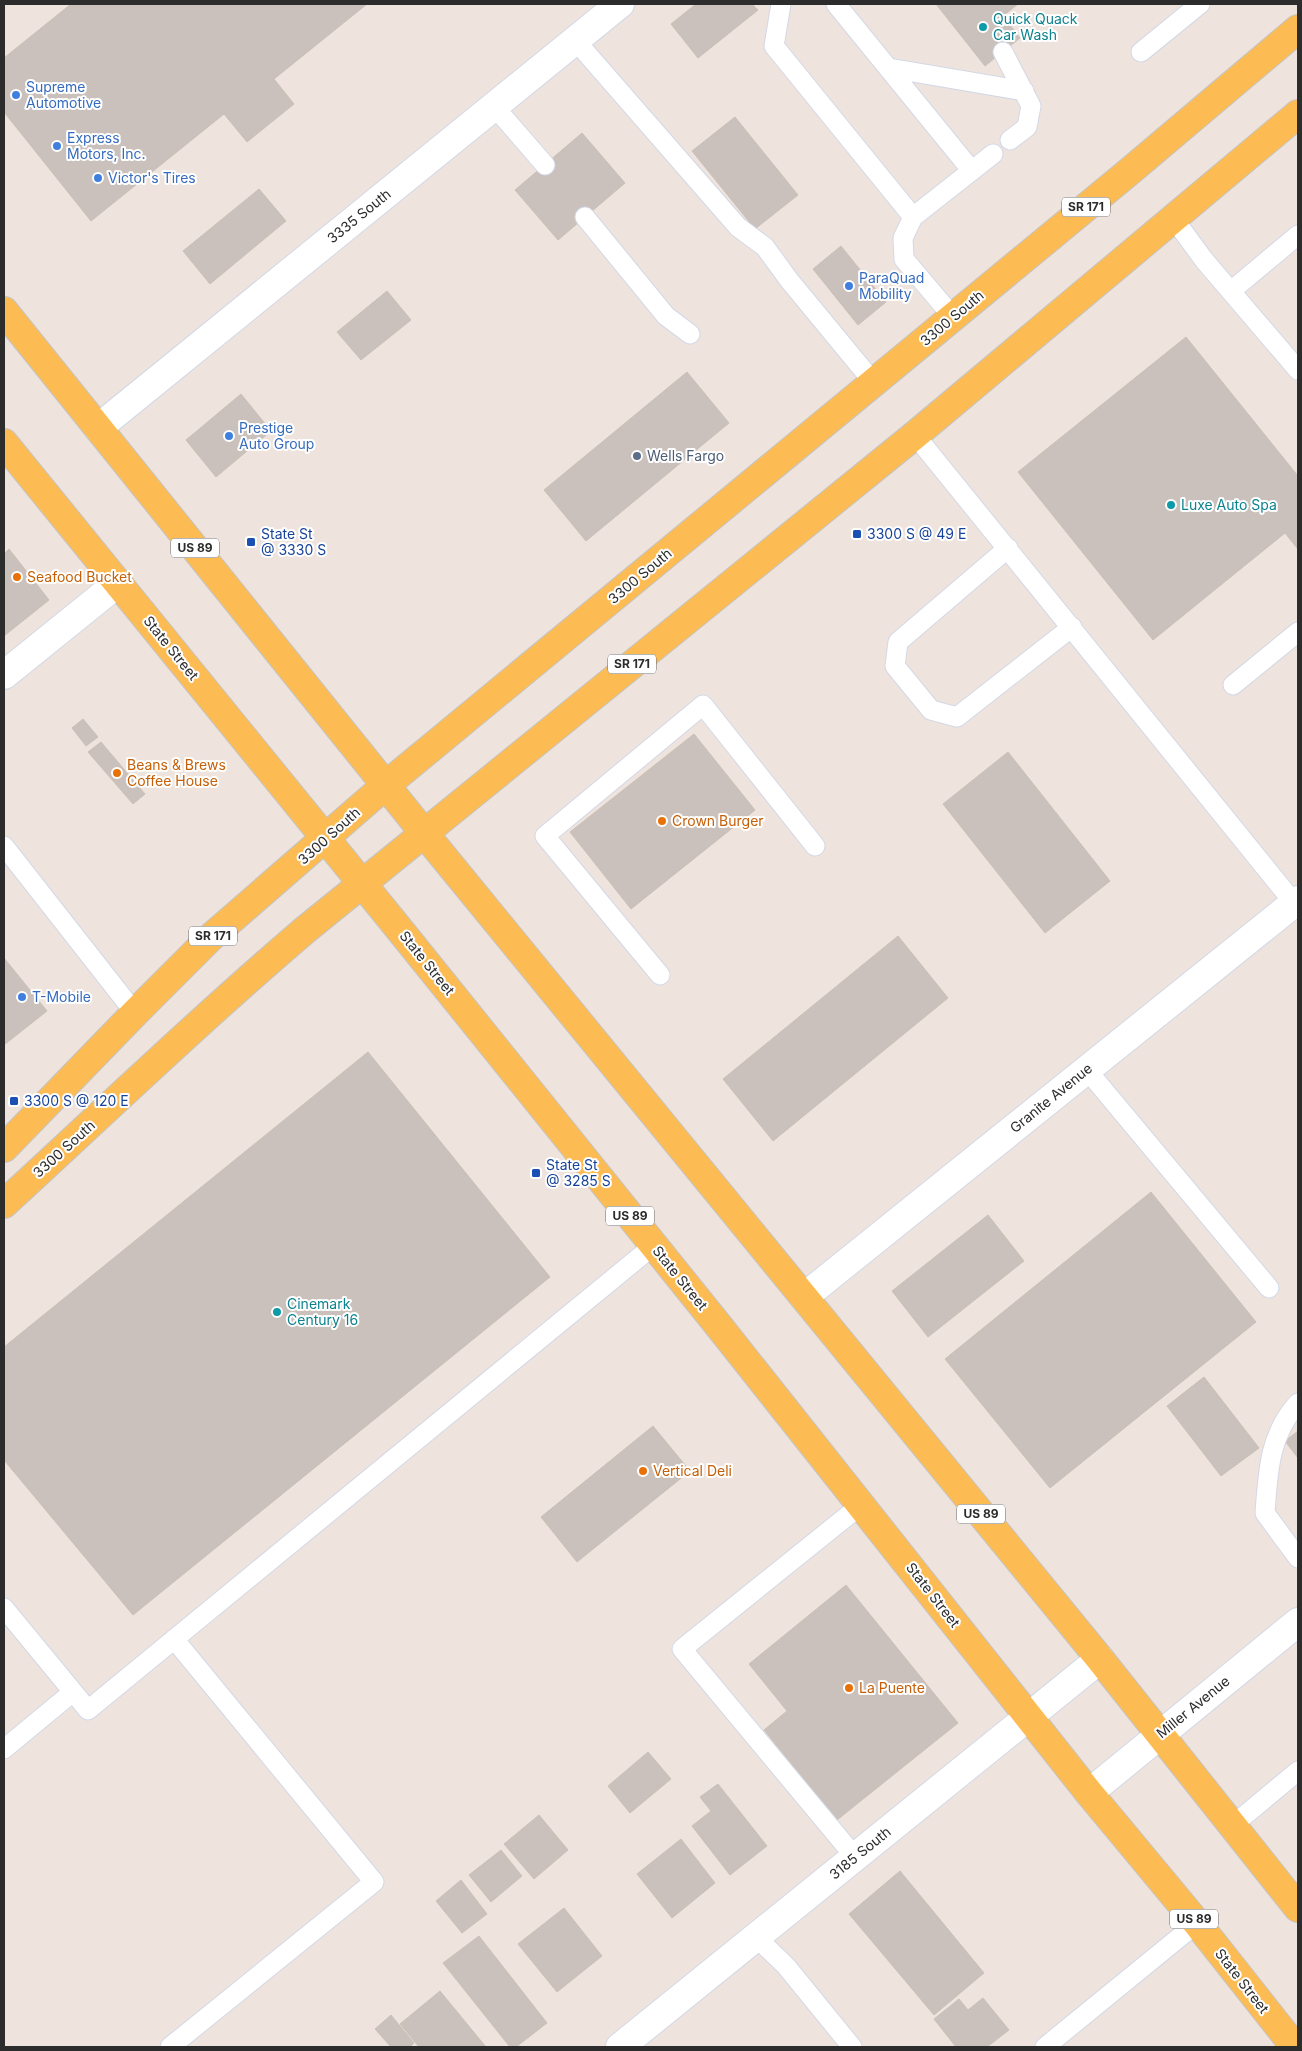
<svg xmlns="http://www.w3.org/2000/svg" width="1302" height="2051" viewBox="0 0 1302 2051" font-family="Inter,sans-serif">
  <rect width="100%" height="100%" fill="#efe4dd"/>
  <path fill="#cac1bc" stroke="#cac0b6" d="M71 4H367L274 79 294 104 247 142 224 114 91 221 4 112V58Z
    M696 4H752L758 10 698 58 671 24Z
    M936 4H1018L1003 16 1020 38 985 66Z
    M735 117 798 195 755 229 692 151Z
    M582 133 625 183 558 240 515 190Z
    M259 189 286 221 210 284 183 251Z
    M841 246 886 302 858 325 813 269Z
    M387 291 411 320 361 360 337 332Z
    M1186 337 1298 476V546L1297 548 1285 533 1153 640 1018 472Z
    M687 372 729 423 586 541 544 490Z
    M241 394 271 431 216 477 186 440Z
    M9 549 49 600 4 636V554Z
    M83 719 98 737 86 746 72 728Z
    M694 734 755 810 631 909 570 832Z
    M101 742 145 794 133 804 88 752Z
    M1008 752 1110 881 1045 933 943 804Z
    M898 936 948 998 773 1141 723 1079Z
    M4 958 47 1011 4 1045Z
    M368 1052 550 1277 133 1615 4 1460V1347Z
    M1151 1192 1256 1322 1050 1488 945 1359Z
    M988 1215 1024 1261 928 1337 892 1291Z
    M1204 1377 1259 1448 1221 1476 1167 1406Z
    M653 1426 690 1471 577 1562 541 1517Z
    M1298 1431V1458L1285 1441Z
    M846 1585 958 1723 837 1820 764 1730 787 1711 749 1664Z
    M648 1752 671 1779 630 1813 608 1786Z
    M718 1784 767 1846 730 1875 692 1826 711 1811 700 1797Z
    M539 1815 568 1850 534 1879 504 1844Z
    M681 1839 715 1883 672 1918 637 1874Z
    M501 1850 522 1876 491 1902 469 1875Z
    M900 1871 984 1973 934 2015 849 1914Z
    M461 1880 487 1914 462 1933 436 1901Z
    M564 1908 602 1956 557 1992 518 1944Z
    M479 1936 547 2023 516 2047H510L443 1963Z
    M440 1991 486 2047H419L400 2024Z
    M983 1998 1009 2030 987 2047H956L934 2019 959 1999 968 2010Z
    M391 2015 414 2043 410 2047H391L375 2029Z"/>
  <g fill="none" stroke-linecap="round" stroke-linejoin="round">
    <defs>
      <path id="lane" d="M781 4 774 46 913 217
        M836 4 972 171
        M575 40 738 227 765 247 789 280 874 383
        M1003 52 1031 106 1027 127 1010 140
        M1141 52 1200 4
        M889 68 1024 91
        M494 106 545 165
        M585 217 666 316 690 334
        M1174 219 1204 260 1298 370
        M1231 291 1298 235
        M953 317 904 259 903 238 913 217 993 154
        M915 435 1294 903
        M1008 548 898 642 895 666 931 710 957 717 1072 627
        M1233 685 1298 632
        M4 846 135 1013
        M660 975 545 836 703 705 815 846
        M1087 1070 1269 1288
        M1298 1403C1269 1435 1268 1472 1265 1513L1298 1558
        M4 1608 88 1710 653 1246
        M4 1749 73 1692
        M1233 1825 1298 1771
        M855 1857 682 1649 861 1505
        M756 1937 786 1966 852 2047
        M170 2047 374 1882 174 1639
        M1045 2047 1197 1923"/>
      <path id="street" d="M98 428 620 4
        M4 675 118 583
        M804 1297 1298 900
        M1089 1793 1298 1622
        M620 2047 1100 1659"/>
      <path id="primary" d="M4 311 424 833 1100 1659 1298 1908
        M4 443 404 935 718 1325 1089 1793 1197 1923 1295 2047
        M4 1148 135 1013 210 938 386 785 1130 171 1298 29
        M4 1204C104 1112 202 1018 305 930L915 435 1298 114"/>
    </defs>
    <use href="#lane" stroke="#d2d8e6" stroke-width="21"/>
    <use href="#street" stroke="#d2d8e6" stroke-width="30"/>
    <use href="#primary" stroke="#c4c4c4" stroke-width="30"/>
    <use href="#lane" stroke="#fff" stroke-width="19"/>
    <use href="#street" stroke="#fff" stroke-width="28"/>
    <use href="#primary" stroke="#fdbc53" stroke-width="28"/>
  </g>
  <g fill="#0f9aa8" stroke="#fff" stroke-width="2">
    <circle cx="983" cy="27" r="5"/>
    <circle cx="1171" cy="505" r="5"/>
    <circle cx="277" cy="1312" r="5"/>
  </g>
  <g fill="#3f7fe0" stroke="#fff" stroke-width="2">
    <circle cx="16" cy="95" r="5"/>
    <circle cx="57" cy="146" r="5"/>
    <circle cx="98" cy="178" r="5"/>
    <circle cx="849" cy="286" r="5"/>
    <circle cx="229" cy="436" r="5"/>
    <circle cx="22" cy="997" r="5"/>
  </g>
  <circle fill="#5c6f8a" stroke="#fff" stroke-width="2" cx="637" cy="456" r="5"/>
  <g fill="#1a4fb4" stroke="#fff" stroke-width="2">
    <rect x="852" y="529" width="10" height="10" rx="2.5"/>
    <rect x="246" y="537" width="10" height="10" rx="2.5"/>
    <rect x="9" y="1096" width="10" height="10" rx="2.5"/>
    <rect x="531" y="1168" width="10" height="10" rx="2.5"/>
  </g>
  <g fill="#e8710a" stroke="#fff" stroke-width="2">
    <circle cx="17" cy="577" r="5"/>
    <circle cx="117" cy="773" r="5"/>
    <circle cx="662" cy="821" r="5"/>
    <circle cx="643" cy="1471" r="5"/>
    <circle cx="849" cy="1688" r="5"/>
  </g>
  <g text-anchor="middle" stroke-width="4" stroke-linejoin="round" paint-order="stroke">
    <g fill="#fff" stroke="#6b6b6b" stroke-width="1">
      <rect x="1062" y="197.5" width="48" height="19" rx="4"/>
      <rect x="171" y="538.5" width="48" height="19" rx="4"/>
      <rect x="608" y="654.5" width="48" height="19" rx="4"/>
      <rect x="189" y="926.5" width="48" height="19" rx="4"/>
      <rect x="606" y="1206.5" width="48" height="19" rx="4"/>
      <rect x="957" y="1504.5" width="48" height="19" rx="4"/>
      <rect x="1170" y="1909.5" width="48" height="19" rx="4"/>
    </g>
    <g font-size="12" font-weight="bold" fill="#2c2c2c">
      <text x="1086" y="211">SR 171</text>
      <text x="195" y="552">US 89</text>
      <text x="632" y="668">SR 171</text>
      <text x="213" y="940">SR 171</text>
      <text x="630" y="1220">US 89</text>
      <text x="981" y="1518">US 89</text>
      <text x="1194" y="1923">US 89</text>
    </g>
    <g font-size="14" fill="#0d838f" stroke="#fff" text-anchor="start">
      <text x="993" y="24">Quick Quack<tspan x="993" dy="16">Car Wash</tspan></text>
      <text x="1181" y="510">Luxe Auto Spa</text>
      <text x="287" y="1309">Cinemark<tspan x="287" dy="16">Century 16</tspan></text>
    </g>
    <g font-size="14" fill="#366cbe" stroke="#fff" text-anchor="start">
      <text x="26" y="92">Supreme<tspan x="26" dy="16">Automotive</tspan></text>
      <text x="67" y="143">Express<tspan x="67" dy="16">Motors, Inc.</tspan></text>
      <text x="108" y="183">Victor's Tires</text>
      <text x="859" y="283">ParaQuad<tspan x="859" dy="16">Mobility</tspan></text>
      <text x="239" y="433">Prestige<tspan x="239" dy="16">Auto Group</tspan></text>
      <text x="32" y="1002">T-Mobile</text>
    </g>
    <g font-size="14" fill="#2c2c2c" stroke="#fff">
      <text transform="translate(359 216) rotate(-39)" y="5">3335 South</text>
      <text transform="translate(952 318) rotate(-40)" y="5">3300 South</text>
      <text transform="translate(640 576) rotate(-40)" y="5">3300 South</text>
      <text transform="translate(171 648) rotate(51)" y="5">State Street</text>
      <text transform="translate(329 836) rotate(-42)" y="5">3300 South</text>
      <text transform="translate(427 963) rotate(51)" y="5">State Street</text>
      <text transform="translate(1051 1098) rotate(-39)" y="5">Granite Avenue</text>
      <text transform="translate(64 1149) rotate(-42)" y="5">3300 South</text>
      <text transform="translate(680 1278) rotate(51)" y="5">State Street</text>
      <text transform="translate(933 1595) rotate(52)" y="5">State Street</text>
      <text transform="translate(1193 1707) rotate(-39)" y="5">Miller Avenue</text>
      <text transform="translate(860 1853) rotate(-39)" y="5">3185 South</text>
      <text transform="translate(1242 1981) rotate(52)" y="5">State Street</text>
    </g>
    <g font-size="14" fill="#4e5e75" stroke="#fff" text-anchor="start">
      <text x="647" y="461">Wells Fargo</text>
    </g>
    <g font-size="14" fill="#164399" stroke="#fff" text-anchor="start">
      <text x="261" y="539">State St<tspan x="261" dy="16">@ 3330 S</tspan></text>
      <text x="867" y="539">3300 S @ 49 E</text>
      <text x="24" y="1106">3300 S @ 120 E</text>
      <text x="546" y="1170">State St<tspan x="546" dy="16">@ 3285 S</tspan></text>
    </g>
    <g font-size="14" fill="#c56008" stroke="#fff" text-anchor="start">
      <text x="27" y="582">Seafood Bucket</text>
      <text x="127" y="770">Beans &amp; Brews<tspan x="127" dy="16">Coffee House</tspan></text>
      <text x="672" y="826">Crown Burger</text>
      <text x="653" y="1476">Vertical Deli</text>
      <text x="859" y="1693">La Puente</text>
    </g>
  </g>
  <rect width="1302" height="2051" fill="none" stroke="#2c2c2c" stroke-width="10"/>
</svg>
